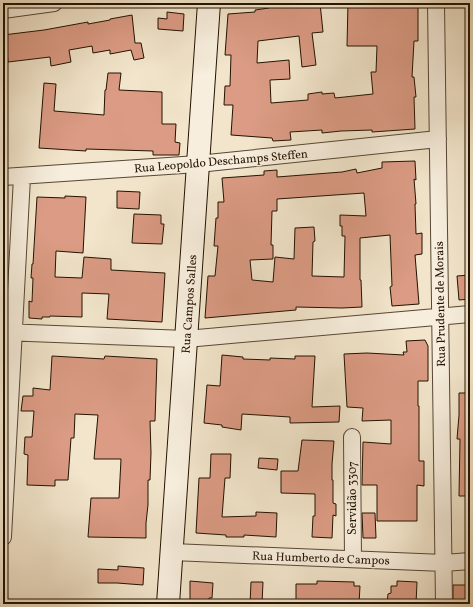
<svg xmlns="http://www.w3.org/2000/svg" width="473" height="607" viewBox="0 0 473 607" font-family="Vollkorn,serif">
  <rect width="100%" height="100%" fill="#f2e5cb"/>
  <filter id="stains"><feTurbulence type="fractalNoise" baseFrequency=".005" numOctaves="4"/><feColorMatrix values="0 0 0 0 .2 0 0 0 0 .09 0 0 0 0 .02 0 0 0 .5 -.17"/></filter>
  <radialGradient id="worn" r=".72"><stop offset=".6" stop-color="#630" stop-opacity="0"/><stop offset="1" stop-color="#630" stop-opacity=".3"/></radialGradient>
  <path fill="#db9b84" stroke="#231200" fill-rule="evenodd" d="M282 3H320L323 32 312 33 316 65 302 67 299 36 258 41 257 63 289 60 290 79 270 80 271 103 308 100V94L322 92V94L334 93 335 98 373 94 371 72H376L377 46H347L348 3H418V41H414L412 77H414L416 97H414L415 129 372 132V130L341 131 322 133V130L290 132 291 140 273 141 272 138 231 135 233 105H224L225 86H230L231 55H225L228 14 255 12V10L269 8V5Z
    M167 12 184 14 183 31 158 29V18L167 19Z
    M132 15 135 43H141L144 58 134 60 131 50 110 54V50L93 53 92 46 69 50 71 62 51 66 50 57 8 62 7 52H4L3 35 44 30 88 22V24L110 20V19Z
    M108 73H121L119 90 162 92V124H176L175 142 180 143 179 155H153V151L86 149V151L39 148 44 83 56 84 54 111 104 115 105 90H106Z
    M415 161 416 180 414 179 416 204H415L416 234 422 233V254L415 255 419 304 392 306 390 287 392 286 390 235 360 238V280H361L362 307 342 308 296 307V310L205 318 208 276H215L218 246H214L216 218H218V202H224L222 178 264 175V171L277 170V177L342 172 356 169 357 173 382 168V162ZM364 193 366 216 340 215V226H342V236H345L344 277 312 276 313 242 315 241 314 227 295 228 294 259 275 257 273 282 252 280 250 260 273 259V245H271L272 211H277V199Z
    M117 191 140 192 139 209 117 208Z
    M65 196 86 197 83 253 56 251 55 277 82 278 84 257 111 259V270L165 273 162 322 107 319 109 294 82 293V317L50 316V317H42V319L29 318V301L32 302 33 278H31L32 264H33L37 197 65 198Z
    M134 214 161 215V224H164L162 244 132 243Z
    M470 275V299L459 300 457 276Z
    M425 340 428 346V381H418V406H419V461H424V486L417 485V521H377V485H362L363 442 391 444V420L362 421 363 408 347 407 344 354 367 353 404 355 403 352H407L406 341Z
    M222 355 243 357V359L270 360V358L295 359V356H315L312 407 340 406 339 422 290 423V417L242 414 241 430 222 427V425L204 423 207 385 220 386Z
    M52 356 104 359 105 356 157 359 155 421H150L151 453 150 480H148V505L146 523V538L88 537 91 498H119L121 459H94L98 415 75 414 74 438H71L68 480H55V486L27 485 28 455 24 454 25 437H32L34 411H21L23 396H33V388L50 390Z
    M459 393H470V496H459L460 439H457L459 415Z
    M302 440 334 441 332 464V480H333V503L336 504V516L333 515 332 538 312 537 313 516H315V494L281 493V471H298Z
    M211 454H231L230 478H225L222 517 256 516V512L277 513 276 537 244 535V537H226V535L196 533 199 478H210Z
    M259 458 278 459 277 470 258 468Z
    M362 513H375L376 538H363Z
    M118 566 144 568 143 585 117 583H98V569L118 570Z
    M190 581 213 583 212 598H209L208 604H190Z
    M317 581 354 582V586H360L359 604H296V584H317Z
    M397 581 417 582 416 604H387L388 594 391 593V586H397Z
    M251 582H263L262 604H250Z
    M453 585H470V604H453Z"/>
  <g fill="none" stroke-linecap="round" stroke-linejoin="round">
    <defs>
      <path id="street" d="M436 3 444 604
        M3 10 54 3
        M3 177 198 164 438 139
        M3 332 186 339 470 314
        M352 437 353 559
        M3 537 22 177
        M172 552 444 563 470 561"/>
      <path id="secondary" d="M168 604 209 3"/>
    </defs>
    <use href="#street" stroke="#574733" stroke-width="18"/>
    <use href="#secondary" stroke="#231200" stroke-width="24"/>
    <use href="#street" stroke="#f7eedd" stroke-width="16"/>
    <use href="#secondary" stroke="#f7eedd" stroke-width="22"/>
  </g>
  <g text-anchor="middle" stroke-width="3" stroke-linejoin="round" paint-order="stroke">
    <g font-size="12" fill="#231200" stroke="#f7eedd">
      <text transform="translate(221 161) rotate(-5)" y="4">Rua Leopoldo Deschamps Steffen</text>
      <text transform="translate(189 304) rotate(-86)" y="4">Rua Campos Salles</text>
      <text transform="translate(440 304) rotate(-91)" y="4">Rua Prudente de Morais</text>
      <text transform="translate(352 498) rotate(-90)" y="4">Servidão 3307</text>
      <text transform="translate(321 558) rotate(2)" y="4">Rua Humberto de Campos</text>
    </g>
  </g>
  <rect width="473" height="607" fill="none" stroke="#f2e5cb" stroke-width="16"/>
  <rect x="4" y="4" width="465" height="599" fill="none" stroke="#231200" stroke-width="2"/>
  <rect x="8" y="8" width="457" height="591" fill="none" stroke="#231200"/>
  <rect width="100%" height="100%" filter="url(#stains)"/>
  <rect width="100%" height="100%" fill="url(#worn)"/>
</svg>
